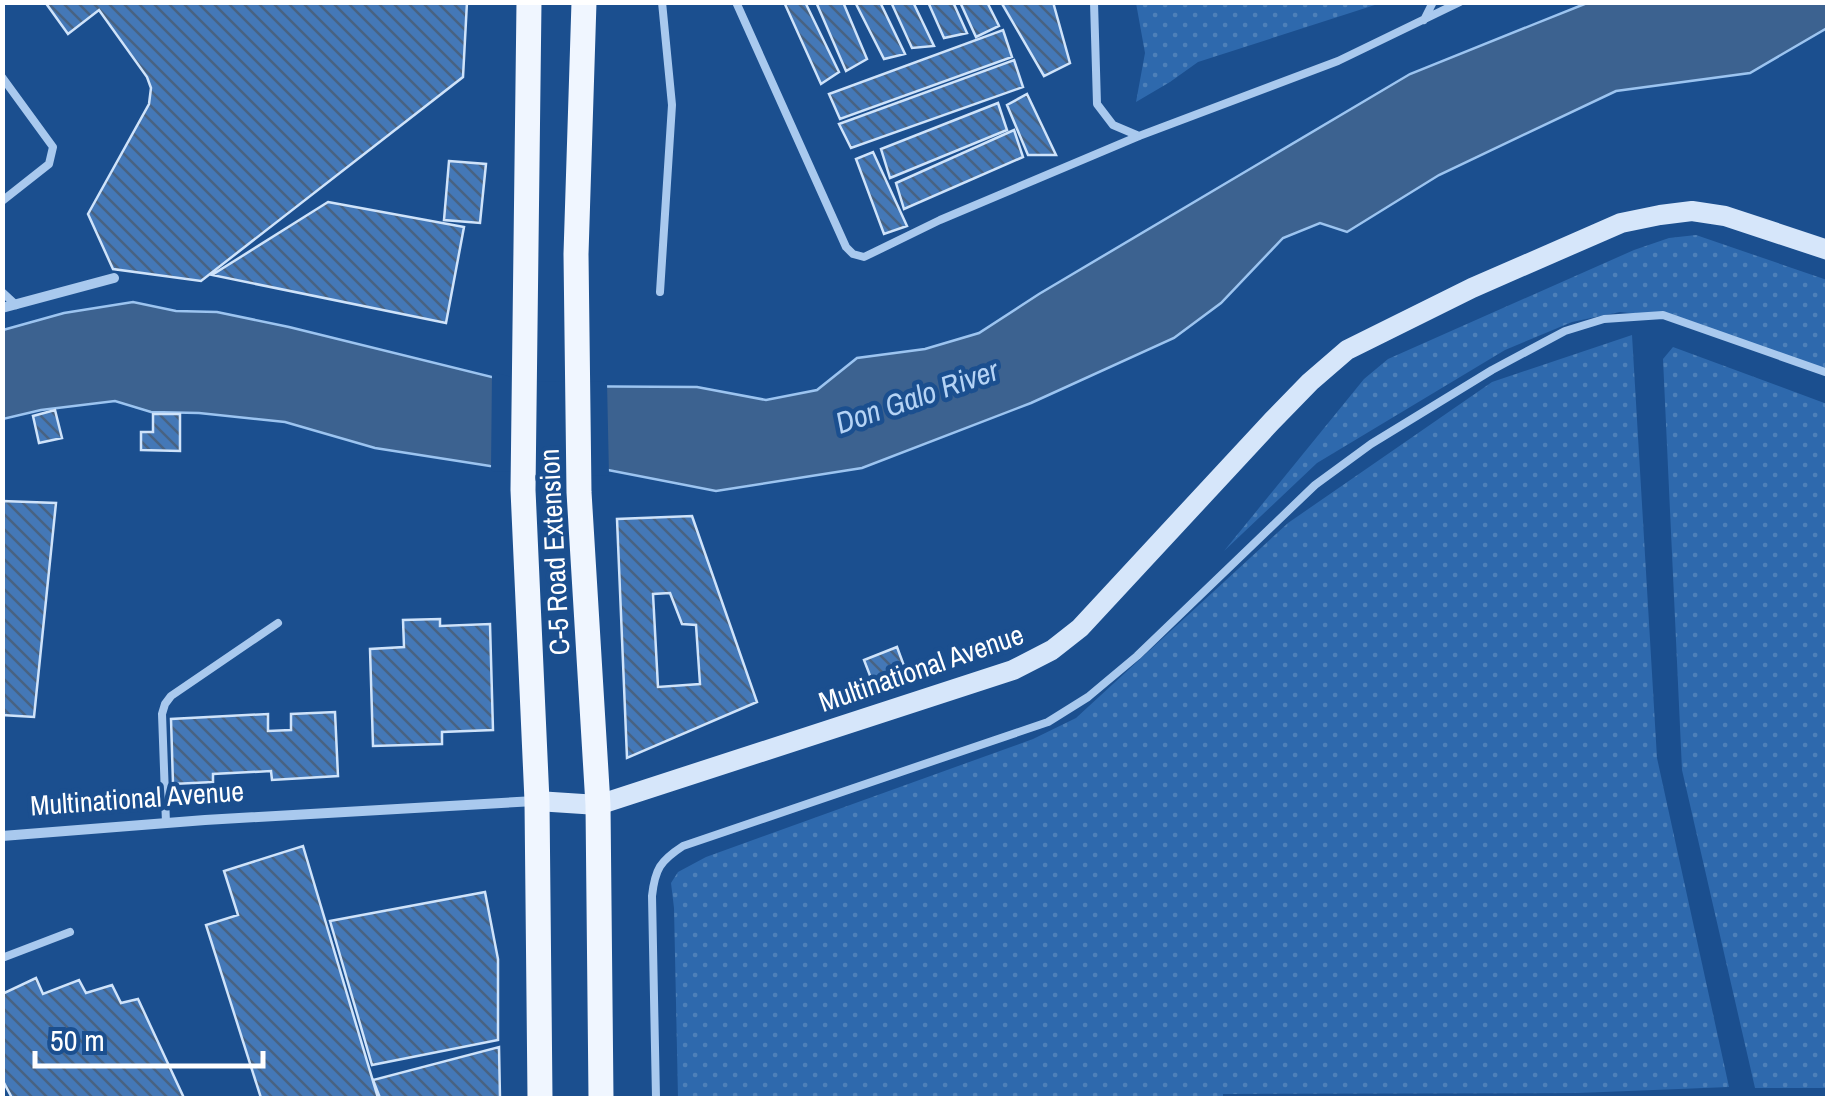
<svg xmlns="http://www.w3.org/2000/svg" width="1830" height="1101" viewBox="0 0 1830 1101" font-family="'Archivo Narrow',sans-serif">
  <defs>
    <pattern id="grass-dots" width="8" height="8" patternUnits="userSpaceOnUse" patternTransform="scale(2.5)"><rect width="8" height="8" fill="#2e69ad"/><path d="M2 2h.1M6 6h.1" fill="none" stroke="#4d80b9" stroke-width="1.8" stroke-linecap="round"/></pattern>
    <pattern id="building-back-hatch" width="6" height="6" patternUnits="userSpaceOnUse" patternTransform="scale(2.5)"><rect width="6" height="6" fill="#4478b7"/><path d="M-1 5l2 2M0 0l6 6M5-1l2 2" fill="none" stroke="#486282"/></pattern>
  </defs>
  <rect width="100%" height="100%" fill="#1b4f8f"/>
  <path fill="url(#grass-dots)" d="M1136 3V2L1381 3 1198 62 1170 82 1136 102 1145 53Z
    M1696 235 1827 280V371L1665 317 1620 312 1572 322 1505 350 1317 463 1224 551 1364 379 1388 359 1634 250 1669 238Z
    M1632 335 1657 758 1729 1087 1578 1093 1223 1094V1098H678L674 908 671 883 678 872 706 857 1033 739 1076 718 1288 523 1492 382Z
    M1673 347 1827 404V1088H1755L1682 770 1663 359Z"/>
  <path fill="#3c6290" stroke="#9cc4f0" stroke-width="2.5" d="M1587 3H1827V28L1750 73 1616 91 1439 175 1347 232 1320 223 1283 238 1221 303 1174 338 1031 403 862 468 716 491 608 470 490 466 375 448 285 422 199 413 151 412 115 401 41 410 3 419V330L64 313 133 302 176 311 217 312 289 327 528 386 697 387 766 400 817 390 857 358 925 349 979 333 1039 294 1410 74Z"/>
  <path fill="#1b4f8f" d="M492 372 529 381 607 382 609 476 491 471Z"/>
  <path fill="url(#building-back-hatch)" stroke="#cfe3fa" stroke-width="2.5" fill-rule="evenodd" d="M45 2H467L463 77 201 281 113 269 88 214 149 104 151 88 147 77 99 10 68 34Z
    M784 2H805L839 72 821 84Z
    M816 2H843L867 59 846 71Z
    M855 2H880L905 54 884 59Z
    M891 2H913L934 46 912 48Z
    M928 2H953L967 33 944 38Z
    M960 2H987L999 26 976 37Z
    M1001 2H1053L1070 63 1044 76Z
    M1003 30 1012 57 840 119 829 94Z
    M1014 60 1023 87 851 148 839 124Z
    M1027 94 1056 155H1028L1007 105Z
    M998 103 1007 130 890 178 881 149Z
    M1014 130 1023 157 904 209 896 183Z
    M873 152 907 226 884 234 856 159Z
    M449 161 486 164 480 223 444 220Z
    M328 202 464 227 446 323 212 275Z
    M55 410 62 438 39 443 33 416Z
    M153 414H180V451L141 450V432H153Z
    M2 501 56 503 34 717 2 715Z
    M692 516 757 702 627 758 617 519ZM670 593 682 624 696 625 700 684 658 687 653 594Z
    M440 619V626L490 624 493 730 442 732V744L373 746 370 649 404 647 403 620Z
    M897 647 907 674 874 686 864 660Z
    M335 712 338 776 272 780 271 771 213 774V782L173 784 171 719 268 714V731L291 730V714Z
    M303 846 378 1098H261L206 925 238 915 224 871Z
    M485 892 498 959V1040L372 1065 330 921Z
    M36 978 43 994 79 980 86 993 112 985 121 1003 138 999 184 1098H12L2 1079V994Z
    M499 1047 500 1098H380L373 1080Z"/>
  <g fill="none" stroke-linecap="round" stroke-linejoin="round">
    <path stroke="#a9c9ee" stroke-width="8" d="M736 2 846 247 853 254 864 257 940 220 1139 136 1338 61 1460 2
      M1094 2 1097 104 1113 125 1139 136
      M1424 20 1433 2
      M2 77 53 147 49 164 2 201
      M2 292 16 305
      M660 292 672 105 662 2
      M166 823 162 714 165 704 171 696 278 623
      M2 958 70 932
      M656 1098 652 896C655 869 660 861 683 846L1048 722 1088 697 1137 656 1315 485 1371 444 1492 370 1565 331 1604 319 1663 315 1828 373"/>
    <path stroke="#a9c9ee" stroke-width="10" d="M2 308 114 278
      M2 836 205 820 535 801"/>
    <path stroke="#d6e6fa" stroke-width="20" d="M537 801 598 805 1013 670 1052 650 1080 628 1272 421 1310 382 1347 350 1472 288 1621 223 1660 215 1692 211 1725 216 1828 250"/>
    <path stroke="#f0f6ff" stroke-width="25" d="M529 2 523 490 537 801 540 1098
      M584 2 576 254 579 492 598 805 601 1098"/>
  </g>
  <g text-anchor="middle" stroke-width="9" stroke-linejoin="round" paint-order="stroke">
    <g font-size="28" fill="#fff" stroke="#1b4f8f">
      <text transform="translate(554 552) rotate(-93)" y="10">C-5 Road Extension</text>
      <text transform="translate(921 668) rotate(-19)" y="10">Multinational Avenue</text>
      <text transform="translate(137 798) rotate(-4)" y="10">Multinational Avenue</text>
    </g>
    <g font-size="30" font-style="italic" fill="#b5d3f5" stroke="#1b4f8f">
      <text transform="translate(917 397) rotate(-19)" y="10">Don Galo River</text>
    </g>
  </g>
  <rect width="1830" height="1101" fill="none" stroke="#ffffff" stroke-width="10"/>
  <path d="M35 1051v15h228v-15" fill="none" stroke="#ffffff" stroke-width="5"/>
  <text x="50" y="1051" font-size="30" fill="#ffffff" stroke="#1b4f8f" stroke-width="8" paint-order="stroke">50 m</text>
</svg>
